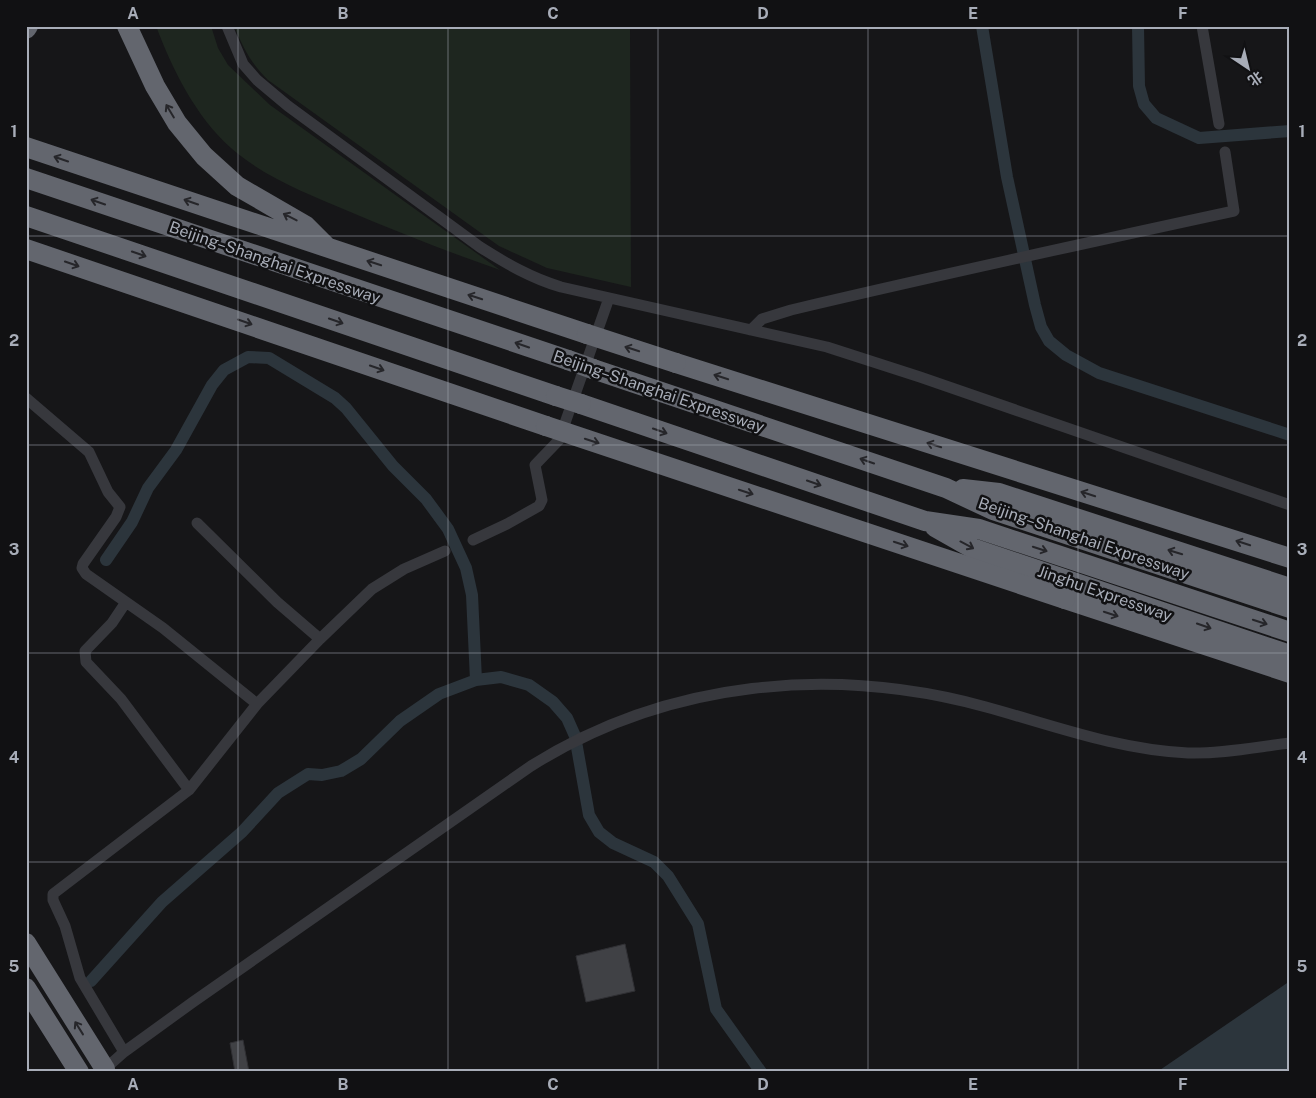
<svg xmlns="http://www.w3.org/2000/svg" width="1316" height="1098" viewBox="0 0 1316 1098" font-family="'Public Sans','Noto Sans SC',sans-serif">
  <rect width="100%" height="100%" fill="#161618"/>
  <path fill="#1e261f" d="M156 26H211L218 48 228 65 270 105 500 270C448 252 398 232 348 211 308 194 264 177 231 148 196 117 172 69 156 26Z
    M234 26H630L631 287 547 268 499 246 268 80C251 64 243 47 234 26Z"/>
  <path fill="#2c353c" d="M1290 981V1072H1157Z"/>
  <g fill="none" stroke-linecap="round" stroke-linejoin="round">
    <path stroke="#2c353c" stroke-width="12" d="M982 26 1007 177 1035 305 1041 327 1049 341 1066 355 1099 373 1290 435
      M1138 26 1139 86 1144 104 1156 118 1199 138 1290 131
      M106 560 132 522 148 488 176 450 212 385 224 370 248 357 269 358 335 398 346 408 393 466 426 499 448 529 466 568 472 595 476 680
      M91 981 162 902 242 832 278 793 308 774 322 775 341 771 361 759 400 721 439 694 476 680 501 677 529 685 553 702 567 718 575 736 589 815 599 832 613 843 654 862 668 876 698 924 716 1009 761 1072"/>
  </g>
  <path fill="#404145" stroke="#303034" d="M625 944 635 991 586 1002 576 956Z
    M243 1040 249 1072H235L230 1043Z"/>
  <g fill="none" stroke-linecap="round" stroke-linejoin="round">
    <path stroke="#37383d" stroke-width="11" d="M227 26 243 64 257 80 288 106 480 247C507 264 531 278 561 287L827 347 920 377 1290 505
      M1202 26 1219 124
      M751 330 762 319 791 310C938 275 1086 243 1234 211L1225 152
      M26 398 89 452 108 492 120 507 116 517 83 564 82 568 86 574 163 628 257 704
      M197 523 277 602 320 639
      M473 540 507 524 539 506 542 500 535 465 559 440 609 298
      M126 602 112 623 85 651 86 662 121 699 189 790
      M124 1052 80 978 65 926 53 900V894L189 790 257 704 320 639 372 589 404 569 445 551
      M105 1069 124 1052 193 1002 531 766C668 680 832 665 986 707 1052 725 1118 750 1188 753 1222 754 1256 747 1290 743"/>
    <path stroke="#63666e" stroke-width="20" d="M127 26 155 86 177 123 204 156 237 186 306 226 326 246
      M26 29 28 26
      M26 147 587 334
      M26 178 568 360
      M26 216 556 396
      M26 249 546 426
      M676 363 1290 558
      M593 369 946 488 993 510 1290 608
      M581 404 925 521 979 529 1290 632
      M963 489 999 493 1290 588
      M935 527 972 548 1290 655
      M1065 599 1290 673
      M26 943 105 1069
      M26 988 79 1072"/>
    <path stroke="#63666e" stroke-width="20" d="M587 334 676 363
      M568 360 593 369
      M556 396 581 404
      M546 426 1065 599"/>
  </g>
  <defs><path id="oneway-shaft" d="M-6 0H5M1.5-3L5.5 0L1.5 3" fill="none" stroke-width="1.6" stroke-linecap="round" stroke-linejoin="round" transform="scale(1.25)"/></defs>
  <g stroke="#26262a">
    <use href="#oneway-shaft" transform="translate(170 111) rotate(-121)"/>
    <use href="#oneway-shaft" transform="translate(61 159) rotate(-161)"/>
    <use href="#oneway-shaft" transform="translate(98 202) rotate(-161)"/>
    <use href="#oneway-shaft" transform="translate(191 202) rotate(-161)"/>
    <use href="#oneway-shaft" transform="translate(290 217) rotate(-153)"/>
    <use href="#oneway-shaft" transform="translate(139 254) rotate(19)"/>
    <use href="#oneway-shaft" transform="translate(374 263) rotate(-162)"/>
    <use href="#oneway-shaft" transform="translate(72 264) rotate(19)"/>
    <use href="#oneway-shaft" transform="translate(475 297) rotate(-162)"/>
    <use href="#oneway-shaft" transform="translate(336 321) rotate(19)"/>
    <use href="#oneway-shaft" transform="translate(245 322) rotate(19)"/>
    <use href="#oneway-shaft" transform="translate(522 345) rotate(-161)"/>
    <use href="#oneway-shaft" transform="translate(632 349) rotate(-162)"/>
    <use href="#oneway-shaft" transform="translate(377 368) rotate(19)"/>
    <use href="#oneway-shaft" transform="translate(721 377) rotate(-162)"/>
    <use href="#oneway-shaft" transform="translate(660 431) rotate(19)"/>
    <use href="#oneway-shaft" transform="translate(592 441) rotate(18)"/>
    <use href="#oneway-shaft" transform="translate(934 445) rotate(-162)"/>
    <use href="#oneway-shaft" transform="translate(867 461) rotate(-161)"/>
    <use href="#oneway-shaft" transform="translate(814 483) rotate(19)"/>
    <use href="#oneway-shaft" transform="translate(746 492) rotate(18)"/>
    <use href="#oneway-shaft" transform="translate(1088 494) rotate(-162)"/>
    <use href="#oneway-shaft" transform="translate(1243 543) rotate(-162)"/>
    <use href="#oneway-shaft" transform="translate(901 544) rotate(18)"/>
    <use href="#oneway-shaft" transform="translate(967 545) rotate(28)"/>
    <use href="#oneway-shaft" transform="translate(1040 549) rotate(18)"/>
    <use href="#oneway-shaft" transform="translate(1175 552) rotate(-163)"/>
    <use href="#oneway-shaft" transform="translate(1111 614) rotate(18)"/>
    <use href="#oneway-shaft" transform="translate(1260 622) rotate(18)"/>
    <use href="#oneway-shaft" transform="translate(1204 626) rotate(19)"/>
    <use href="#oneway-shaft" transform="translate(79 1028) rotate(-122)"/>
  </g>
  <path fill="none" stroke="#a8adb8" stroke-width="1" stroke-opacity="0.55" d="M238 26V1072M448 26V1072M658 26V1072M868 26V1072M1078 26V1072M26 236H1290M26 445H1290M26 653H1290M26 862H1290"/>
  <g text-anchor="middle" stroke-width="5" stroke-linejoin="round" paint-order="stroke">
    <g font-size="16" fill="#a8adb8" stroke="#111113">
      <text transform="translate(275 262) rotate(19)" y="6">Beijing–Shanghai Expressway</text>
      <text transform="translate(659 391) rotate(19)" y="6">Beijing–Shanghai Expressway</text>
      <text transform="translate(1084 538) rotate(19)" y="6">Beijing–Shanghai Expressway</text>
      <text transform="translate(1105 593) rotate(19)" y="6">Jinghu Expressway</text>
    </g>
  </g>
  <rect width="1316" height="1098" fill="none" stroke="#111113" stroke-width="55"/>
  <g transform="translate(1248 68) rotate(145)" stroke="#111113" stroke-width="4" paint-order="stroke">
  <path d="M0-4L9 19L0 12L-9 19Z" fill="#a8adb8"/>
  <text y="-8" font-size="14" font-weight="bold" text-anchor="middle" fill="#a8adb8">北</text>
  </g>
  <rect x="28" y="28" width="1260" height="1042" fill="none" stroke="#a8adb8" stroke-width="2"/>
  <g font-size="16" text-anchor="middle" font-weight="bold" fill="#a8adb8">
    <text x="133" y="19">A</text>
    <text x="343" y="19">B</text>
    <text x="553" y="19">C</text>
    <text x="763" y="19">D</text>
    <text x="973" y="19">E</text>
    <text x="1183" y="19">F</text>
    <text x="14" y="137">1</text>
    <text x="1302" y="137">1</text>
    <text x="14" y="346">2</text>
    <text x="1302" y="346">2</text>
    <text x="14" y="555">3</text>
    <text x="1302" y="555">3</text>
    <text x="14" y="763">4</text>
    <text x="1302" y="763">4</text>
    <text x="14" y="972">5</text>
    <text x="1302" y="972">5</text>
    <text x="133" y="1090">A</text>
    <text x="343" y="1090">B</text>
    <text x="553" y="1090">C</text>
    <text x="763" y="1090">D</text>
    <text x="973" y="1090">E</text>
    <text x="1183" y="1090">F</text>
  </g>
</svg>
